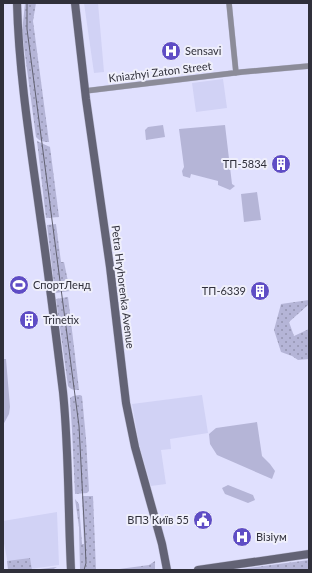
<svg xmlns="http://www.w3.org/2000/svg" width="312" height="573" viewBox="0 0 312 573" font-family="Lato,sans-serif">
  <defs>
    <pattern id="grass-dots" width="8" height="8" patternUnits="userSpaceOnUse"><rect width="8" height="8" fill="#b5b5d7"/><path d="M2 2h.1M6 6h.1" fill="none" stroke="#9494b0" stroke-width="1.8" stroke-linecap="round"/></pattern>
  </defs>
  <rect width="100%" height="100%" fill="#e0e0fe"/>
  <path fill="#d1d2f5" d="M84 3H98L104 72 94 73Z
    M223 79 227 108 196 112 192 83Z
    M202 395 208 433 170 439 171 449 161 450 166 484 151 486 139 444 132 404Z
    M57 512 59 565 23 570H9L3 538V521Z"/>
  <path fill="url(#grass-dots)" d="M25 3H36L33 21 49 142C44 142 39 141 36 137L22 32Z
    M37 141 50 147 59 217 46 218Z
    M56 224 61 262H64L70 291 55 293 47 225Z
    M68 297 74 347 79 390C74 390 71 390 68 386L56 299Z
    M309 300 308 305 289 322 294 336 309 329V359L298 360 292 356 281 352 274 330 281 304Z
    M80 395 82 396 86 439 89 491 87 493 75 494 72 430 70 399V398L73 396Z
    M82 496H93L96 570H80L79 527 75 499 79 504 82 544H84Z
    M30 558 32 570 57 567 52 570H8L7 561Z
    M309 560V569L304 570H234Z
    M155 561V569L112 570 149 565Z"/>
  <path fill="#b5b5d7" d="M163 125 165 137 146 140 145 130 148 127Z
    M225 125 232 184 235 186 230 190 218 185V181L191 174 190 178 183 176 182 171 184 167 179 129Z
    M257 192 261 220 244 222 241 194Z
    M3 359H6L10 407 9 414 3 425Z
    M257 422 262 456 270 464 275 471 272 479 217 455 210 444 209 434 216 428Z
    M228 485 253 495 255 500 248 503 225 494 222 488Z"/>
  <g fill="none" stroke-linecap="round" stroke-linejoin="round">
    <defs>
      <path id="street" d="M229 3 236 73
        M85 91 242 72 309 66"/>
      <path id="secondary" d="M17 3C19 76 31 149 41 222 49 278 56 335 63 392 69 451 68 511 71 570
        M75 3 86 99 110 267 126 403 135 447 162 544 167 570
        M198 570 309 554"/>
    </defs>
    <use href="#street" stroke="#bdbdd7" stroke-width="6"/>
    <use href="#secondary" stroke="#bdbdd7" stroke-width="9"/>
    <use href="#street" stroke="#8c8c99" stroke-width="5.5"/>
    <use href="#secondary" stroke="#636375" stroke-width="8"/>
    <path stroke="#616171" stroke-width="1" d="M27 3V29L79 426 85 540 86 563 84 570"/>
  </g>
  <defs>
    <symbol id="hospital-disc" viewBox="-11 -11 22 22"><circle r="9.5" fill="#5f4dc5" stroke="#efeffb"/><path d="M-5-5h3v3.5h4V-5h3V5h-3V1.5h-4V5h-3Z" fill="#fff"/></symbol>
    <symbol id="building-disc" viewBox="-11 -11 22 22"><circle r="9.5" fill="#5f4dc5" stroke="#efeffb"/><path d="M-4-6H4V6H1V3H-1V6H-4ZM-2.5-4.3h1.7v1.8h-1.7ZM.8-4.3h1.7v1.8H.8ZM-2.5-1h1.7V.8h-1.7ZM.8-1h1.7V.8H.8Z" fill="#fff"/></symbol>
    <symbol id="stadium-disc" viewBox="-11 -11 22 22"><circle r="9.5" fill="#5f4dc5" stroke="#efeffb"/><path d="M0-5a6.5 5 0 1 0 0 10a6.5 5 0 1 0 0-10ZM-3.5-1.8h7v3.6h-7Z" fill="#fff"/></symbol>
    <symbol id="civic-disc" viewBox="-11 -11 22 22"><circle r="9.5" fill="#5f4dc5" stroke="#efeffb"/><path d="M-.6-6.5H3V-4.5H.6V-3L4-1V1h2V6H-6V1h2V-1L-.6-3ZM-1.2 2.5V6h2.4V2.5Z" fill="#fff"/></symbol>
  </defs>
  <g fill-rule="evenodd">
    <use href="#hospital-disc" x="160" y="40" width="22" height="22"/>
    <use href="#building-disc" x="270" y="153" width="22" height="22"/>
    <use href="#stadium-disc" x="8" y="274" width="22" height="22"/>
    <use href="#building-disc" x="249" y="280" width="22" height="22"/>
    <use href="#building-disc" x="18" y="309" width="22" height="22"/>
    <use href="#civic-disc" x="192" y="509" width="22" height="22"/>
    <use href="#hospital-disc" x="231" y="526" width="22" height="22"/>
  </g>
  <g text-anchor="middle" stroke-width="4" stroke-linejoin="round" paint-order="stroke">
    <g font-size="11" fill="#30303b" stroke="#efeffb" text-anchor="start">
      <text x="185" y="55">Sensavi</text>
      <text x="267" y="168" text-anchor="end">ТП-5834</text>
      <text x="33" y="289">СпортЛенд</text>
      <text x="246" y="295" text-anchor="end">ТП-6339</text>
      <text x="43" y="324">Trinetix</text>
      <text x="189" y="524" text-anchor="end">ВПЗ Київ 55</text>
      <text x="256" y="541">Візіум</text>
    </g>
    <g font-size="11" fill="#30303b" stroke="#efeffb">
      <text transform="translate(160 72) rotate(-7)" y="4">Kniazhyi Zaton Street</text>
      <text transform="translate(123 287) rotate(83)" y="4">Petra Hryhorenka Avenue</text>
    </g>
  </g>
  <rect width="312" height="573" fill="none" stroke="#30303b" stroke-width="8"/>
</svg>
